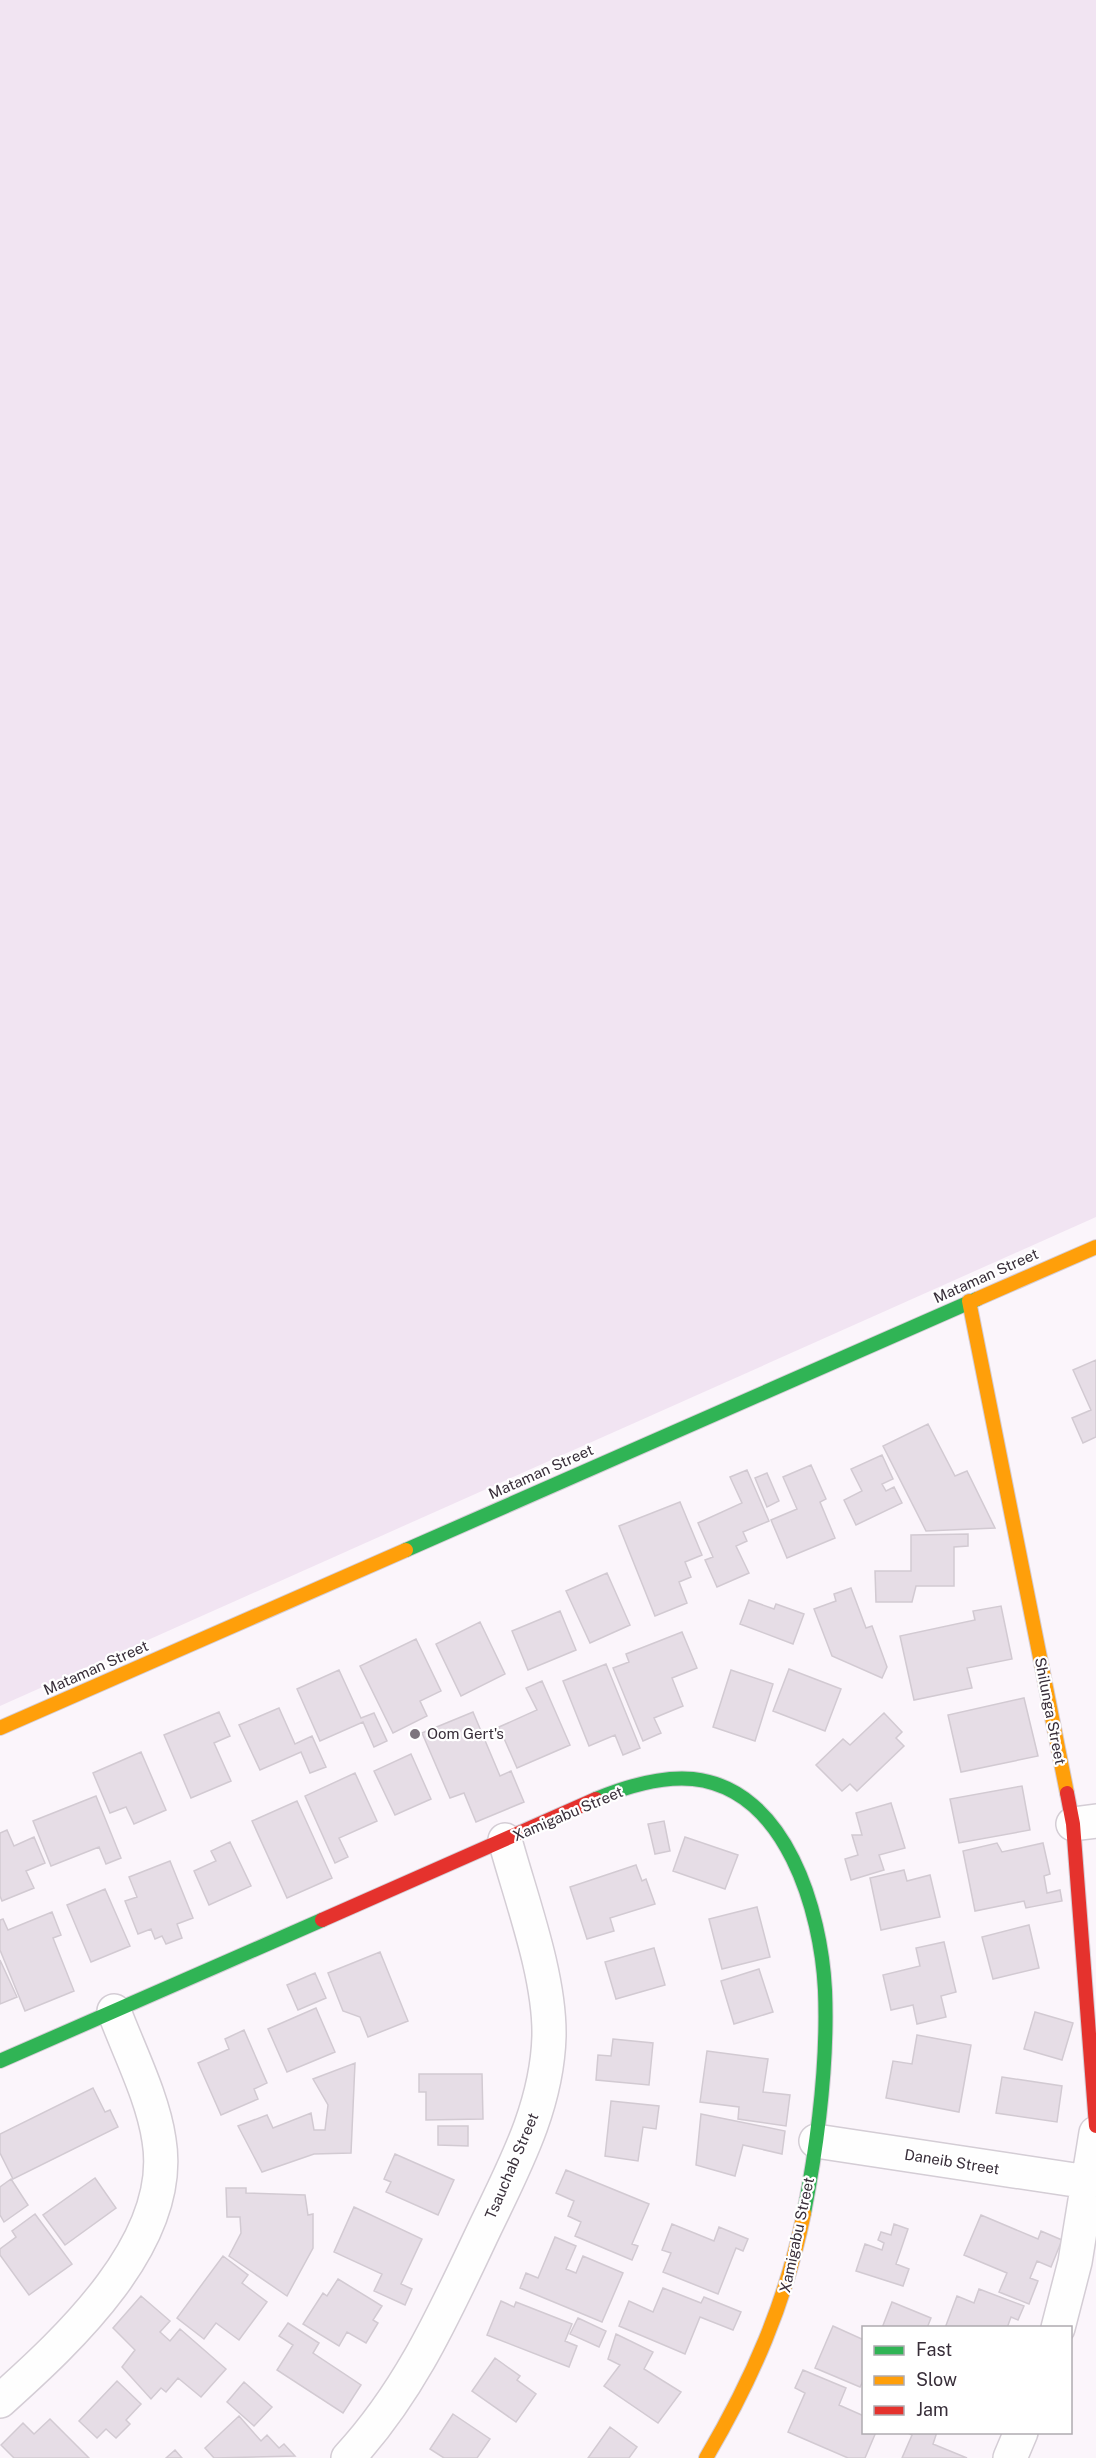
<svg xmlns="http://www.w3.org/2000/svg" width="1096" height="2458" viewBox="0 0 1096 2458" font-family="'Public Sans',sans-serif">
  <rect width="100%" height="100%" fill="#fbf5fb"/>
  <path fill="#f1e4f2" d="M0 0H1096V1217L0 1706Z"/>
  <path fill="#e6dde6" stroke="#d2cad2" stroke-width="1.5" d="M1096 1360V1437L1083 1443 1072 1418 1091 1410 1073 1370Z
    M928 1424 955 1476 967 1471 995 1528 926 1531 883 1446Z
    M882 1455 893 1479 882 1484 886 1491 894 1487 902 1503 856 1525 844 1500 862 1491 851 1469Z
    M811 1465 826 1499 820 1502 835 1538 787 1558 771 1520 797 1509 783 1477Z
    M747 1470 769 1521 743 1532 747 1541 736 1546 749 1573 717 1587 705 1560 713 1557 698 1523 742 1503 730 1477Z
    M767 1473 779 1501 767 1507 755 1478Z
    M680 1502 702 1555 685 1562 691 1577 679 1582 687 1603 655 1616 619 1526Z
    M968 1534V1546L954 1547V1586H916L912 1602H876L875 1571H911V1535Z
    M607 1573 630 1625 590 1643 566 1591Z
    M851 1588 866 1628 872 1626 887 1667 882 1678 832 1656 814 1609 836 1601 834 1594Z
    M749 1600 774 1609 776 1604 804 1614 793 1644 740 1624Z
    M1001 1606 1012 1659 967 1668 972 1688 914 1700 900 1636 975 1620 973 1611Z
    M560 1611 576 1650 528 1670 512 1631Z
    M480 1622 505 1674 461 1696 436 1644Z
    M682 1632 697 1668 672 1678 683 1706 654 1718 661 1733 643 1741 613 1668 629 1662 626 1654Z
    M416 1639 441 1691 420 1701 427 1716 393 1733 360 1666Z
    M606 1664 640 1748 623 1755 615 1735 589 1746 563 1681Z
    M789 1669 841 1689 825 1731 773 1711Z
    M339 1670 361 1718 374 1713 387 1741 374 1747 363 1722 320 1741 297 1689Z
    M731 1670 773 1684 755 1741 713 1727Z
    M542 1681 570 1745 517 1768 499 1727 537 1710 526 1688Z
    M1024 1698 1038 1756 961 1772 948 1715Z
    M279 1708 295 1744 312 1736 326 1767 310 1773 301 1752 260 1770 239 1725Z
    M219 1712 230 1736 214 1743 231 1781 191 1798 164 1735Z
    M473 1712 500 1776 511 1771 524 1802 476 1822 464 1793 450 1798 422 1733Z
    M884 1713 902 1732 896 1738 904 1746 857 1791 850 1784 842 1791 816 1765 843 1739 850 1745Z
    M141 1752 166 1810 134 1824 126 1807 110 1813 93 1773Z
    M411 1754 431 1799 395 1815 374 1771Z
    M355 1773 377 1821 339 1838 348 1857 335 1863 305 1796Z
    M1022 1786 1030 1830 959 1843 950 1799Z
    M96 1796 121 1858 106 1864 99 1847 51 1866 33 1821Z
    M297 1801 332 1878 287 1898 252 1821Z
    M891 1803 905 1848 879 1855 884 1870 851 1880 845 1859 858 1855 852 1835H862L856 1813Z
    M664 1821 670 1851 655 1854 648 1824Z
    M7 1830 14 1846 34 1837 45 1863 26 1871 34 1888 2 1901 0 1896V1833Z
    M685 1837 738 1855 725 1889 673 1871Z
    M230 1842 251 1886 209 1905 194 1871 216 1861 211 1851Z
    M997 1843 1002 1852 1043 1843 1050 1874 1044 1876 1047 1893 1060 1890 1062 1901 1026 1908 1024 1901 975 1911 963 1851Z
    M170 1861 193 1918 177 1924 182 1938 166 1944 162 1936 155 1939 151 1929 138 1934 125 1901 137 1897 129 1877Z
    M636 1865 642 1881 646 1879 655 1904 610 1918 614 1931 587 1939 570 1887Z
    M904 1870 907 1881 930 1875 940 1917 881 1930 870 1878Z
    M105 1889 130 1946 91 1962 67 1905Z
    M757 1907 770 1957 722 1969 709 1919Z
    M52 1912 61 1935 53 1938 74 1991 25 2011 0 1950V1920L3 1919 8 1930Z
    M1029 1925 1039 1968 993 1979 982 1937Z
    M944 1942 956 1992 941 1996 946 2017 917 2024 913 2005 891 2010 883 1975 920 1966 916 1948Z
    M654 1948 665 1985 616 1999 605 1962Z
    M380 1952 408 2021 368 2037 360 2017 343 2011 328 1973Z
    M0 1960 17 1997 0 2004Z
    M759 1969 773 2012 734 2024 721 1981Z
    M315 1973 326 1998 298 2010 287 1985Z
    M316 2008 335 2052 287 2072 268 2029Z
    M1035 2012 1073 2023 1062 2060 1024 2049Z
    M244 2030 267 2083 254 2089 258 2099 221 2115 198 2063 229 2049 225 2039Z
    M917 2035 971 2045 959 2112 886 2098 893 2061 912 2064Z
    M613 2039 653 2043 649 2085 596 2080 598 2055 611 2056Z
    M707 2051 768 2059 763 2092 790 2095 786 2126 738 2119 739 2107 700 2102Z
    M355 2063 351 2153 314 2154 262 2172 238 2126 267 2115 273 2128 311 2113 314 2130H325L328 2105 313 2079Z
    M419 2074H482L483 2119 426 2120V2092H419Z
    M1002 2077 1062 2086 1057 2122 996 2113Z
    M93 2088 105 2112 110 2110 118 2127 13 2179 0 2153V2134Z
    M611 2101 659 2106 656 2129 643 2127 638 2161 605 2156Z
    M701 2114 785 2131 782 2154 743 2145 735 2176 696 2165Z
    M438 2126H468V2146L438 2145Z
    M395 2154 454 2180 438 2215 386 2192 391 2182 384 2179Z
    M566 2170 649 2204 632 2244 638 2246 632 2260 575 2236 581 2222 568 2216 574 2201 556 2193Z
    M95 2178 116 2208 65 2245 43 2215Z
    M11 2179 28 2205 4 2222 0 2215V2187Z
    M226 2188H246V2193L305 2195 308 2215 313 2214V2248L287 2296 229 2256 241 2233 240 2217H227Z
    M354 2207 422 2239 401 2284 412 2289 405 2305 374 2291 382 2274 334 2252Z
    M35 2214 72 2264 29 2295 0 2255V2249L16 2237 12 2231Z
    M981 2215 1038 2239 1041 2231 1062 2240 1051 2267 1037 2261 1030 2278 1038 2281 1029 2304 999 2292 1007 2273 964 2255Z
    M672 2224 714 2241 719 2227 748 2239 743 2251 736 2248 718 2294 663 2272 671 2253 662 2250Z
    M894 2224 908 2229 896 2264 909 2269 903 2286 856 2271 865 2244 882 2250 884 2243 878 2240 881 2232 891 2235Z
    M555 2237 576 2246 566 2269 576 2273 583 2256 623 2273 602 2322 520 2288 526 2273 538 2278Z
    M223 2256 248 2275 242 2283 267 2302 239 2340 216 2323 204 2339 177 2318Z
    M338 2279 382 2306 373 2320 378 2323 366 2343 347 2332 339 2346 303 2324 323 2293 327 2296Z
    M663 2288 701 2303 704 2297 741 2312 733 2330 700 2317 685 2354 619 2326 629 2301 653 2312Z
    M979 2289 1024 2306 1018 2320 1011 2317 1007 2328H945L957 2296 974 2303Z
    M141 2296 170 2321 160 2332 170 2341 180 2329 226 2369 201 2397 178 2378 166 2392 161 2388 151 2399 122 2367 135 2350 113 2328Z
    M501 2301 514 2307 516 2302 572 2324 565 2341 577 2346 569 2367 487 2335Z
    M892 2302 931 2318 927 2328H882Z
    M578 2318 606 2331 599 2347 570 2334Z
    M288 2323 319 2343 313 2353 361 2385 343 2413 277 2370 293 2345 279 2336Z
    M833 2326 864 2340V2379L860 2387 815 2368Z
    M616 2334 653 2352 644 2369 681 2392 658 2423 604 2386 620 2365 608 2359Z
    M495 2358 520 2376 517 2380 536 2394 516 2422 472 2391Z
    M803 2370 846 2388 839 2405 864 2416V2432H876L865 2458H848L788 2432 805 2393 795 2388Z
    M117 2381 141 2404 126 2420 130 2424 116 2438 106 2429 97 2438 79 2421Z
    M244 2382 272 2407 254 2426 227 2402Z
    M453 2414 490 2439 477 2458H444L430 2449Z
    M239 2416 261 2441 267 2435 279 2448 284 2444 295 2456 214 2458 205 2448Z
    M50 2419 89 2458H14L1 2445 23 2423 34 2434Z
    M610 2427 637 2447 629 2458H588Z
    M906 2432H937L933 2444 967 2458H902L912 2435Z
    M175 2450 182 2458H166Z"/>
  <g fill="none" stroke-linecap="round" stroke-linejoin="round">
    <defs>
      <path id="street" d="M1073 1824 1096 1821
        M816 2141 1088 2182
        M1058 2328 1075 2262 1096 2133
        M0 2401C68 2340 176 2241 159 2140 153 2098 129 2051 114 2011
        M348 2458C410 2391 444 2314 483 2232 513 2169 547 2108 549 2036 550 1975 521 1899 505 1840
        M1010 2458 1021 2432"/>
      <path id="fast" d="M406 1550 977 1299
        M596 1799C625 1787 661 1776 693 1779 787 1789 821 1912 825 1990 828 2063 818 2141 804 2213
        M0 2061 322 1920"/>
      <path id="slow" d="M977 1299 1096 1247
        M969 1301 1067 1793
        M0 1728 406 1550
        M706 2458C752 2380 786 2302 804 2213"/>
      <path id="jam" d="M1067 1793 1073 1824 1096 2126
        M322 1920 596 1799"/>
    </defs>
    <use href="#street" stroke="#d4cdd5" stroke-width="36"/>
    <use href="#fast" stroke="#d4cdd5" stroke-width="16"/>
    <use href="#slow" stroke="#d4cdd5" stroke-width="16"/>
    <use href="#jam" stroke="#d4cdd5" stroke-width="16"/>
    <use href="#street" stroke="#fefefe" stroke-width="33"/>
    <use href="#fast" stroke="#30b455" stroke-width="14"/>
    <use href="#slow" stroke="#ff9f0a" stroke-width="14"/>
    <use href="#jam" stroke="#e5322d" stroke-width="14"/>
  </g>
  <circle fill="#7c747d" stroke="#fff" stroke-width="2" cx="415" cy="1734" r="6"/>
  <g text-anchor="middle" stroke-width="4.5" stroke-linejoin="round" paint-order="stroke">
    <g font-size="15" fill="#382e39" stroke="#fff">
      <text transform="translate(986 1276) rotate(-24)" y="5">Mataman Street</text>
      <text transform="translate(541 1472) rotate(-24)" y="5">Mataman Street</text>
      <text transform="translate(96 1668) rotate(-24)" y="5">Mataman Street</text>
      <text transform="translate(1050 1711) rotate(79)" y="5">Shilunga Street</text>
      <text transform="translate(568 1814) rotate(-23)" y="5">Xamigabu Street</text>
      <text transform="translate(952 2162) rotate(9)" y="5">Daneib Street</text>
      <text transform="translate(512 2166) rotate(-67)" y="5">Tsauchab Street</text>
      <text transform="translate(797 2235) rotate(-78)" y="5">Xamigabu Street</text>
    </g>
    <g font-size="15" fill="#382e39" stroke="#fff" text-anchor="start">
      <text x="427" y="1739">Oom Gert's</text>
    </g>
  </g>
  <rect x="862" y="2326" width="210" height="108" fill="#ffffff" stroke="#afabb0" stroke-width="1.5"/>
  <rect x="874" y="2346" width="30" height="9" fill="#30b455" stroke="#afabb0" stroke-width="1.5"/>
  <text x="916" y="2356" font-size="18" fill="#382e39">Fast</text>
  <rect x="874" y="2376" width="30" height="9" fill="#ff9f0a" stroke="#afabb0" stroke-width="1.5"/>
  <text x="916" y="2386" font-size="18" fill="#382e39">Slow</text>
  <rect x="874" y="2406" width="30" height="9" fill="#e5322d" stroke="#afabb0" stroke-width="1.5"/>
  <text x="916" y="2416" font-size="18" fill="#382e39">Jam</text>
</svg>
